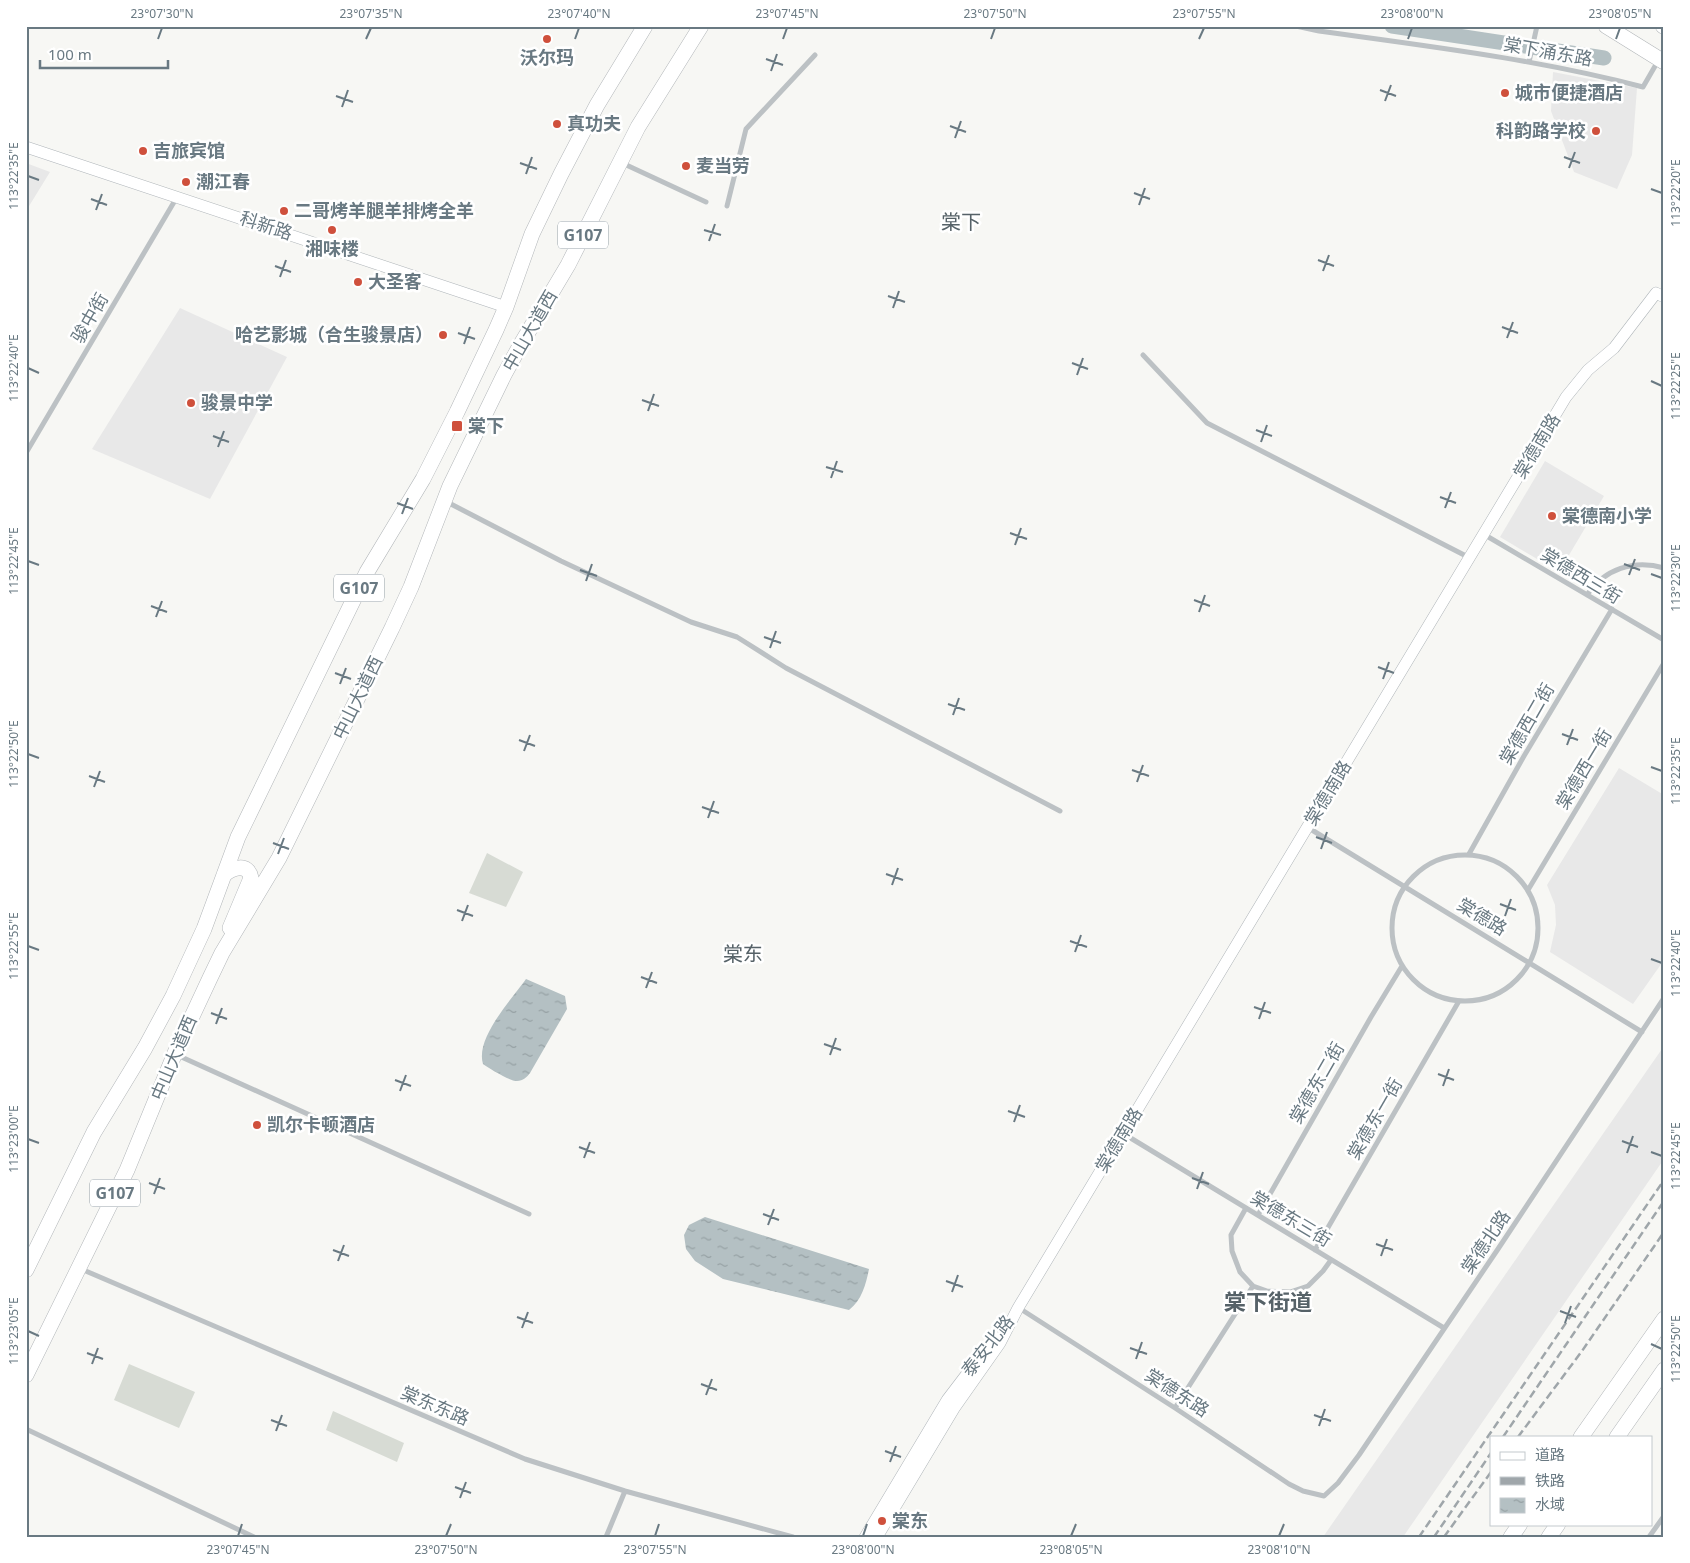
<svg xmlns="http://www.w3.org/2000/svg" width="1690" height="1563" viewBox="0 0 1690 1563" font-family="'Noto Sans','Noto Sans SC',sans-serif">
  <defs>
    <pattern id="water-ripples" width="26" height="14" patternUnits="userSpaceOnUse" patternTransform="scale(1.25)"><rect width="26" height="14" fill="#b4c0c3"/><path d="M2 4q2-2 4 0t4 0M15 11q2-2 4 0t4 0" fill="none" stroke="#96a1a4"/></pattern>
  </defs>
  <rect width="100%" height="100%" fill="#f7f7f4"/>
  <path fill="#e8e8e8" d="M1553 72 1637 88 1632 155 1617 189 1574 172 1551 111Z
    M26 163 50 172 26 211Z
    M180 308 287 357 210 499 92 449Z
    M1545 461 1604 496 1559 572 1500 537Z
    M1619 768 1664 795V960L1633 1004 1550 952 1556 925 1555 905 1547 885Z
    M1664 1046V1159L1430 1498 1403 1537H1323Z"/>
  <path fill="#d7dbd4" d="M487 853 523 872 506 907 469 893Z
    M129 1364 195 1392 179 1428 114 1400Z
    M333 1411 404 1443 397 1462 326 1430Z"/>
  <path fill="url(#water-ripples)" d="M526 979 565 996 567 1009 530 1073C527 1077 523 1081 517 1081 509 1081 489 1068 483 1064 475 1038 512 999 526 979Z
    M705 1217 869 1269C866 1284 862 1300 849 1310L723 1279 695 1261 686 1249 684 1235 689 1225Z"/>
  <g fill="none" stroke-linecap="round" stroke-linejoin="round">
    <path stroke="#b4c0c3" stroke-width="15" d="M1392 26 1604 58"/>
    <defs>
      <path id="secondary" d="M26 147 506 307
        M865 1537 947 1400 995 1337
        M877 1537 955 1407 1000 1343 1018 1308 1566 397 1588 370 1614 348 1656 293 1664 297"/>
      <path id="highway" d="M1606 26 1664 62
        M1663 26H1664
        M224 875C232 868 248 862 251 878L230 928
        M26 1270 94 1132 145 1048 173 996 204 929 238 837 367 572 423 479 457 412 496 330 506 307 532 234 561 174 597 105 645 26
        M26 1375 127 1170 175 1053 210 978 222 953 279 858 392 628 411 587 450 486 504 375 521 344 568 265 638 127 701 26
        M1581 1437 1664 1319
        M1617 1437 1664 1370
        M1511 1537 1520 1524
        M1549 1537 1558 1524"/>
    </defs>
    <use href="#secondary" stroke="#afb5b9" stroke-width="12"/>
    <use href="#highway" stroke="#b2b6b9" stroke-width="16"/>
    <path stroke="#bcc1c4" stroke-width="5" d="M1296 26 1319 31C1427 46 1536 59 1643 87L1658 61
      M1529 62 1537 26
      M622 163 706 202
      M727 206 746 129 815 55
      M1143 355 1207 423 1470 558
      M26 453 177 197
      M447 502 561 561 691 622 737 637 786 668 1060 811
      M1485 535 1664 640
      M1587 595C1604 569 1634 559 1664 568
      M1307 827 1642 1032
      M1469 854 1524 756 1612 609
      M1392 928a73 73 0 1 1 146 0a73 73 0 1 1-146 0Z
      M1528 890 1664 663
      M177 1055 529 1214
      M1124 1134 1444 1328
      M1246 1208 1231 1235 1232 1251 1240 1272 1253 1286 1267 1291 1290 1292 1308 1286 1323 1271 1331 1260
      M1258 1215 1371 1017 1402 966
      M1315 1250 1459 1001
      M81 1269 525 1459 625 1491 793 1537
      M1019 1308 1175 1408 1289 1484 1303 1491 1324 1496 1338 1483 1359 1455 1498 1249 1664 998
      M1175 1408 1253 1286
      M26 1429 254 1537
      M606 1537 625 1491
      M1649 1537 1664 1516"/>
    <use href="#secondary" stroke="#fff" stroke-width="11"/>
    <use href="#highway" stroke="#fff" stroke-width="15"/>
    <path stroke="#9fa6aa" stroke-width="2.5" stroke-dasharray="8 4" stroke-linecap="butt" d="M1503 1437 1664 1201
      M1518 1437 1582 1351 1664 1232
      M1419 1537 1664 1180
      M1434 1537 1491 1453
      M1444 1537 1491 1472"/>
  </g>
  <path fill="none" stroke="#697982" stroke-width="2" d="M158 39 162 28M366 39 371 28M575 39 579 28M783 39 787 28M991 39 995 28M1199 39 1204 28M1408 39 1412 28M1616 39 1620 28M766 59 783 65M771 71 777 54M1380 90 1396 96M336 96 353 102M1385 101 1391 85M342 107 348 90M950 126 966 132M955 138 961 121M1564 157 1580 163M520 163 537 169M1569 168 1575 152M526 174 532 157M28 176 39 180M1651 189 1662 193M1134 193 1150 199M91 199 107 205M1139 205 1145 188M96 210 102 194M704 230 721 235M709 241 715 224M1318 260 1334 266M275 266 291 272M1323 271 1329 255M280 277 286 260M888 296 905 302M893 308 899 291M1502 327 1518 333M458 333 475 339M1507 338 1513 322M464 344 470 327M1072 363 1088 369M28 368 39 373M1077 375 1083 358M1651 381 1662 386M642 400 659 406M648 411 654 394M1256 430 1272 436M213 436 229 442M1261 442 1267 425M218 447 224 431M826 467 843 472M831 478 837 461M1440 497 1456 503M397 503 413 509M1445 508 1451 492M402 514 408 498M1010 533 1027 539M1015 545 1021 528M28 561 39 565M1624 564 1640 570M580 570 597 576M1651 574 1662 578M1629 575 1635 559M586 581 592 564M1194 600 1210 606M151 606 167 612M1199 612 1205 595M156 617 162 601M764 637 781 643M770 648 776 631M1378 667 1394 673M335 673 351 679M1383 679 1389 662M340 684 346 668M948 704 965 710M953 715 959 698M1562 734 1578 740M519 740 535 746M1567 745 1573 729M524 751 530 735M28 754 39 758M1651 767 1662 771M1132 770 1149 776M89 776 105 782M1137 782 1143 765M94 787 100 771M702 807 719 813M708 818 714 801M1316 837 1332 843M273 843 289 849M1321 849 1327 832M278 854 284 838M886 874 903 880M892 885 898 868M1500 904 1516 910M457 910 473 916M1505 916 1511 899M462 921 468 905M1070 941 1087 947M28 946 39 950M1075 952 1081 935M1651 959 1662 963M641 977 657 983M646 988 652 972M1254 1007 1271 1013M211 1013 227 1019M1259 1019 1265 1002M216 1024 222 1008M824 1044 841 1050M830 1055 836 1038M1438 1074 1454 1080M395 1080 411 1086M1443 1086 1449 1069M400 1091 406 1075M1008 1111 1025 1117M1014 1122 1020 1105M28 1139 39 1143M1622 1141 1638 1147M579 1147 595 1153M1651 1152 1662 1156M1627 1153 1633 1136M584 1158 590 1142M1192 1178 1209 1184M149 1183 165 1189M1197 1189 1203 1172M154 1194 160 1178M763 1214 779 1220M768 1225 774 1209M1376 1244 1393 1250M333 1250 349 1256M1381 1256 1387 1239M338 1261 344 1245M946 1281 963 1287M952 1292 958 1275M1560 1311 1576 1317M517 1317 533 1323M1565 1323 1571 1306M522 1328 528 1312M28 1331 39 1336M1651 1344 1662 1349M1130 1348 1147 1354M87 1353 103 1359M1136 1359 1142 1342M92 1364 98 1348M701 1384 717 1390M706 1395 712 1379M1314 1415 1331 1421M271 1420 287 1426M1319 1426 1325 1409M276 1431 282 1415M885 1451 901 1457M890 1462 896 1446M455 1487 471 1493M460 1498 466 1482M238 1536 242 1524M446 1536 451 1524M655 1536 659 1524M863 1536 867 1524M1071 1536 1076 1524M1279 1536 1284 1524"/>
  <g fill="#cf503c" stroke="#fff" stroke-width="2">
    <circle cx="547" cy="39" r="5"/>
    <circle cx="1505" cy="93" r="5"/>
    <circle cx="557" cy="124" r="5"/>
    <circle cx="1596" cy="131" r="5"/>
    <circle cx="143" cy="151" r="5"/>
    <circle cx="686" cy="166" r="5"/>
    <circle cx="186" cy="182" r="5"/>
    <circle cx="284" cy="211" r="5"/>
    <circle cx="332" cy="230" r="5"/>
    <circle cx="358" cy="282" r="5"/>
    <circle cx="443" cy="335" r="5"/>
    <circle cx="191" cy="403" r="5"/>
    <rect x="451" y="420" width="12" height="12" rx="2.5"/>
    <circle cx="1552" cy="516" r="5"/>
    <circle cx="257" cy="1125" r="5"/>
    <circle cx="882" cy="1521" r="5"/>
  </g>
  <g text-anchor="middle" stroke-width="5" stroke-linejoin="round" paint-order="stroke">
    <g fill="#fff" stroke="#96a1a8" stroke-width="1">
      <rect x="558" y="221.5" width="50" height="27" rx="4"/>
      <rect x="334" y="574.5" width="50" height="27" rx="4"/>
      <rect x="90" y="1179.5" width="50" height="27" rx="4"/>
    </g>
    <g font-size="16" font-weight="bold" fill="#697982">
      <text x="583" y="241">G107</text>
      <text x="359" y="594">G107</text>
      <text x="115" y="1199">G107</text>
    </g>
    <g font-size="18" fill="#697982" stroke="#fff">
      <text transform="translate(1548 52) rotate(10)" y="6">棠下涌东路</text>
      <text transform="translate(266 226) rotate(18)" y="6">科新路</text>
      <text transform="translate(90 318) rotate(-60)" y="6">骏中街</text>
      <text transform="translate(530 331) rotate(-60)" y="6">中山大道西</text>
      <text transform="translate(1537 446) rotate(-59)" y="6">棠德南路</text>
      <text transform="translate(1581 576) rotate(31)" y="6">棠德西三街</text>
      <text transform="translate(358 698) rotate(-64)" y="6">中山大道西</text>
      <text transform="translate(1527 724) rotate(-60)" y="6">棠德西二街</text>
      <text transform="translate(1584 769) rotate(-59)" y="6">棠德西一街</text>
      <text transform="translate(1328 793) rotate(-59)" y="6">棠德南路</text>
      <text transform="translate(1482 917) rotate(31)" y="6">棠德路</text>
      <text transform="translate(174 1058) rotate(-67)" y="6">中山大道西</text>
      <text transform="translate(1317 1083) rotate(-60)" y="6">棠德东二街</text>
      <text transform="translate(1375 1119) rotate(-60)" y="6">棠德东一街</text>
      <text transform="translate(1119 1140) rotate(-59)" y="6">棠德南路</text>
      <text transform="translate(1291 1219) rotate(31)" y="6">棠德东三街</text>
      <text transform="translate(1486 1242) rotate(-56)" y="6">棠德北路</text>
      <text transform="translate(988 1346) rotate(-52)" y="6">泰安北路</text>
      <text transform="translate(1177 1393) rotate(33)" y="6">棠德东路</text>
      <text transform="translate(435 1406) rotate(23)" y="6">棠东东路</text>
    </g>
    <g font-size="18" font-weight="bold" fill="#697982" stroke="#fff" text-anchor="start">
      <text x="547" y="64" text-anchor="middle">沃尔玛</text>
      <text x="1515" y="99">城市便捷酒店</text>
      <text x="567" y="130">真功夫</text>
      <text x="1586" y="137" text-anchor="end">科韵路学校</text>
      <text x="153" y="157">吉旅宾馆</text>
      <text x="696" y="172">麦当劳</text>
      <text x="196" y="188">潮江春</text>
      <text x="294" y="217">二哥烤羊腿羊排烤全羊</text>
      <text x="332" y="255" text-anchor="middle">湘味楼</text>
      <text x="368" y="288">大圣客</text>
      <text x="433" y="341" text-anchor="end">哈艺影城（合生骏景店）</text>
      <text x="201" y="409">骏景中学</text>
      <text x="468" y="432">棠下</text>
      <text x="1562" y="522">棠德南小学</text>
      <text x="267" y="1131">凯尔卡顿酒店</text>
      <text x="892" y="1527">棠东</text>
    </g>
    <g font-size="20" fill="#566268" stroke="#fff">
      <text x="961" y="229">棠下</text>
      <text x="743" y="961">棠东</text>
    </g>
    <g font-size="22" font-weight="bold" fill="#566268" stroke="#fff">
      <text x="1268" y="1310">棠下街道</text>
    </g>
  </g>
  <rect width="1690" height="1563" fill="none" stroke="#ffffff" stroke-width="55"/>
  <rect x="1490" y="1436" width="162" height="90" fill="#ffffff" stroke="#c3c9cd"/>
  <rect x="1500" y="1452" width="25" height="8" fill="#ffffff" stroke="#c3c9cd"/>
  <text x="1535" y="1460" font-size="15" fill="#697982">道路</text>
  <rect x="1500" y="1477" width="25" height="8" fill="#9fa6aa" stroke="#c3c9cd"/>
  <text x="1535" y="1486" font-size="15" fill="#697982">铁路</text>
  <rect x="1500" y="1498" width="25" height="15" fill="url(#water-ripples)" stroke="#c3c9cd"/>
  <text x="1535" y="1510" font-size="15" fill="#697982">水域</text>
  <path d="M40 60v8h128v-8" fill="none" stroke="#697982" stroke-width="2.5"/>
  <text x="48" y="60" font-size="15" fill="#697982" stroke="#ffffff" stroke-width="4" paint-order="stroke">100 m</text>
  <rect x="28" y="28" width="1634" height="1508" fill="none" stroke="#697982" stroke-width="2"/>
  <g font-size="12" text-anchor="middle" fill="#697982">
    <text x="162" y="18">23°07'30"N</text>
    <text x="371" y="18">23°07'35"N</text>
    <text x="579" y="18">23°07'40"N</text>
    <text x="787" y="18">23°07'45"N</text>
    <text x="995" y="18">23°07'50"N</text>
    <text x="1204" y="18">23°07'55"N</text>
    <text x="1412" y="18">23°08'00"N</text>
    <text x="1620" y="18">23°08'05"N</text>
    <text transform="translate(14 176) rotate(-90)" y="4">113°22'35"E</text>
    <text transform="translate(1676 193) rotate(-90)" y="4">113°22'20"E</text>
    <text transform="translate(14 368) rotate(-90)" y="4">113°22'40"E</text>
    <text transform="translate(1676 386) rotate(-90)" y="4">113°22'25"E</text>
    <text transform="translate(14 561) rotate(-90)" y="4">113°22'45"E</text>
    <text transform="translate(1676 578) rotate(-90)" y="4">113°22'30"E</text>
    <text transform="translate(14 754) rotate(-90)" y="4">113°22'50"E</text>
    <text transform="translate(1676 771) rotate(-90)" y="4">113°22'35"E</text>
    <text transform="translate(14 946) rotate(-90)" y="4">113°22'55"E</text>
    <text transform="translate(1676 963) rotate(-90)" y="4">113°22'40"E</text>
    <text transform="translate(14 1139) rotate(-90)" y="4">113°23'00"E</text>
    <text transform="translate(1676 1156) rotate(-90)" y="4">113°22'45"E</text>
    <text transform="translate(14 1331) rotate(-90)" y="4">113°23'05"E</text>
    <text transform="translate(1676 1349) rotate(-90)" y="4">113°22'50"E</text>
    <text x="238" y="1554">23°07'45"N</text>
    <text x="446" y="1554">23°07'50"N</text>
    <text x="655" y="1554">23°07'55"N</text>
    <text x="863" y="1554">23°08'00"N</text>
    <text x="1071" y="1554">23°08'05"N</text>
    <text x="1279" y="1554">23°08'10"N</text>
  </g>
</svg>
